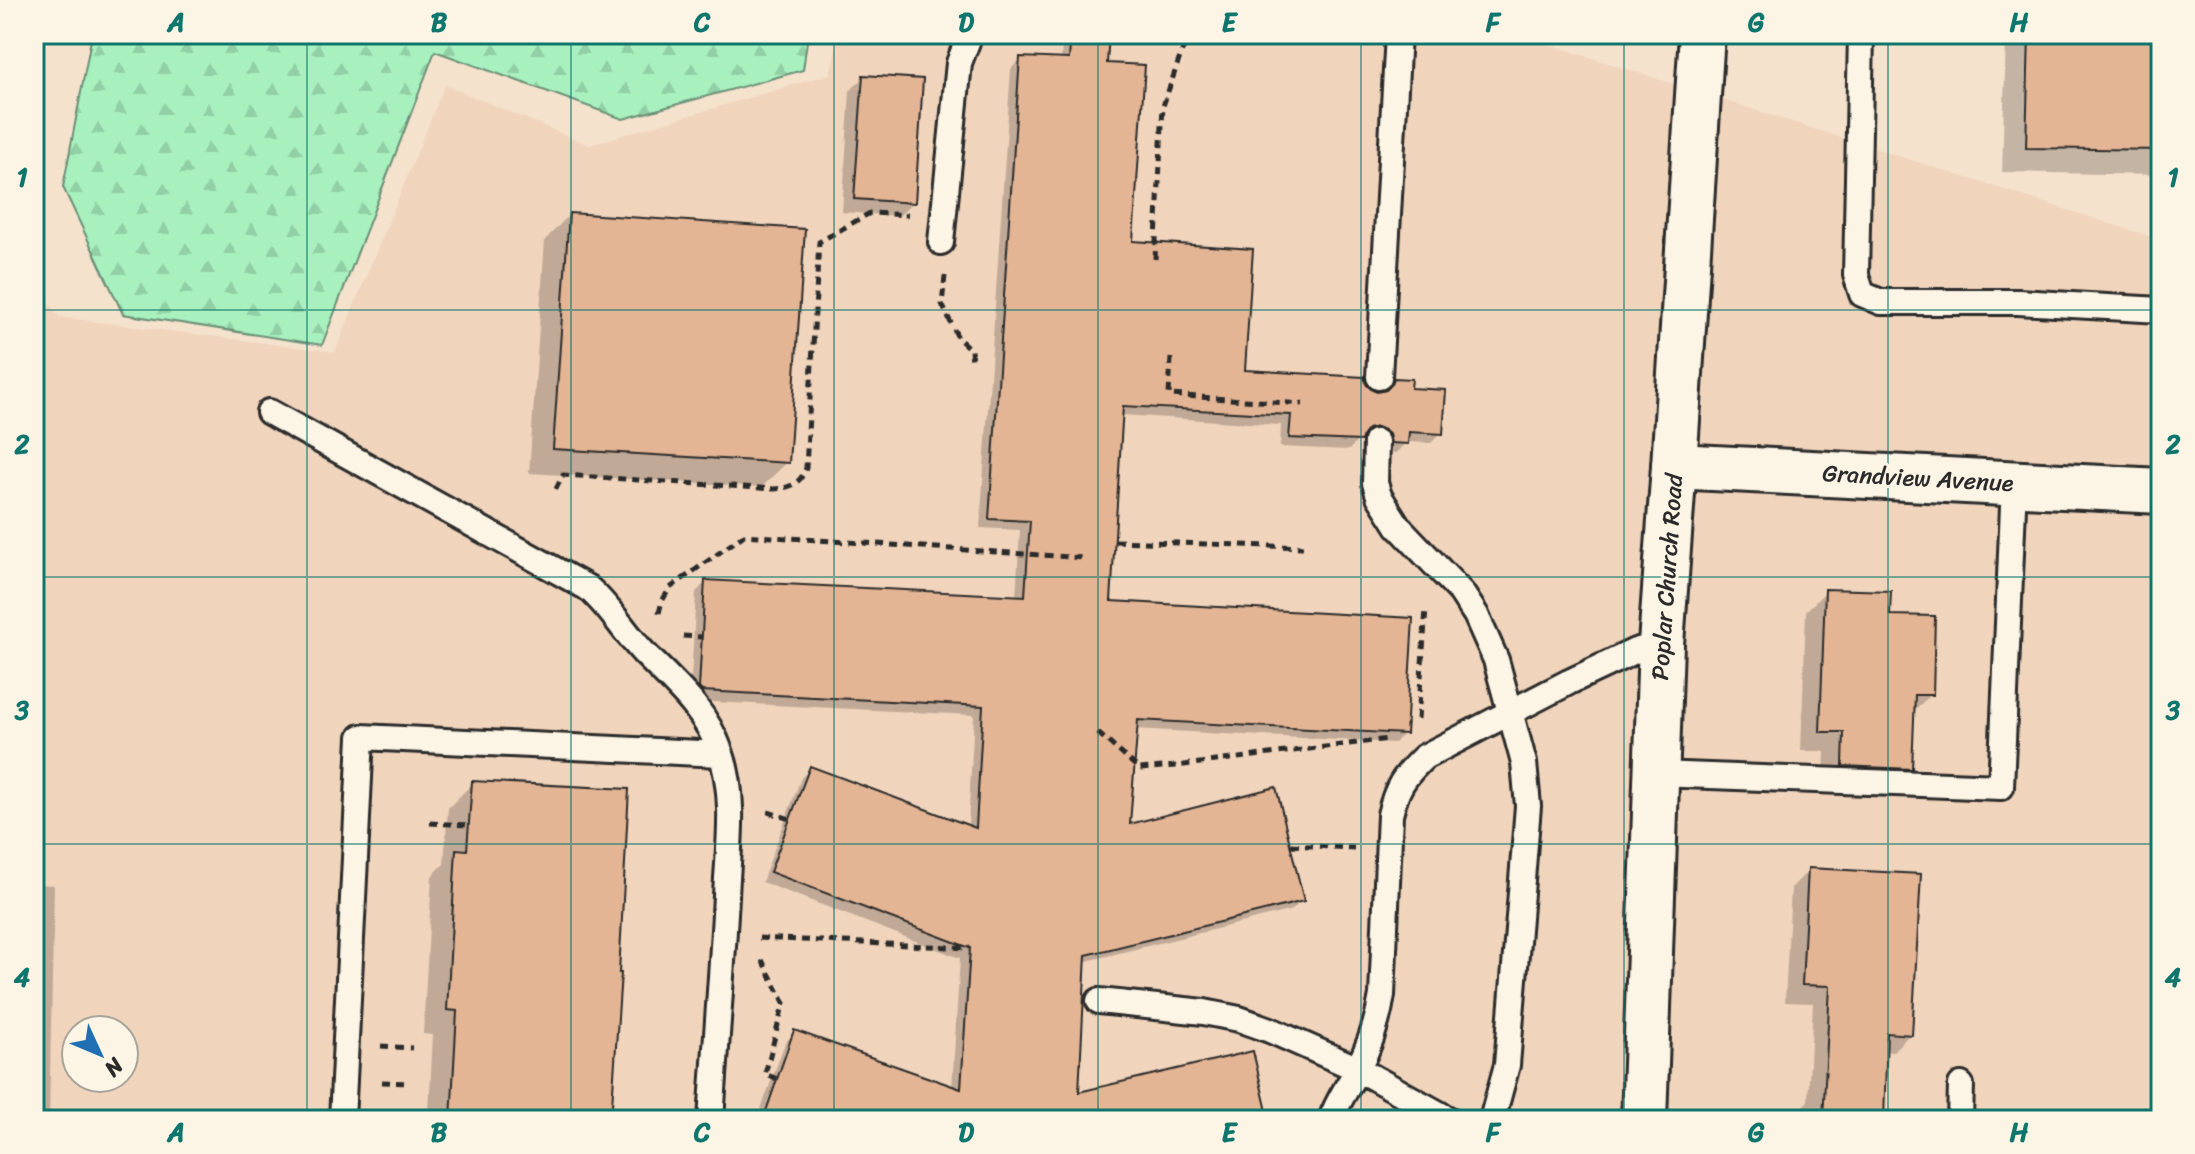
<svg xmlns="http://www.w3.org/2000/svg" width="2195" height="1154" viewBox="0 0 2195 1154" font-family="Sriracha,sans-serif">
  <defs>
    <pattern id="forest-firs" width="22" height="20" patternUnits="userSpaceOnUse" patternTransform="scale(2)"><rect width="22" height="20" fill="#a8f1bf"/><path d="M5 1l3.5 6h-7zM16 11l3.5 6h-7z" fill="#91cfa4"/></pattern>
  </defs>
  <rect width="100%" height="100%" fill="#f5e2cd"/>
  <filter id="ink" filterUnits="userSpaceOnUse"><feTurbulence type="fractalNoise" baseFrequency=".0125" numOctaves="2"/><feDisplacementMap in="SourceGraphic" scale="16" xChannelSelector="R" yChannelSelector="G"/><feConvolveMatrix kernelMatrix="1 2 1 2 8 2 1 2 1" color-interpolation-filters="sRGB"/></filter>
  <g filter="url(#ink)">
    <path fill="#f0d4bc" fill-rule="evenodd" d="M839 34H1517L2161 240V1120H34V282L59 317 335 352 445 85 589 145 830 74ZM76 1030H124V1078H76Z"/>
    <path fill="url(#forest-firs)" stroke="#6a8e75" stroke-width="2" d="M92 34H808L803 70 623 119 435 51 322 345 123 314 63 187Z"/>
    <path fill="#0003" d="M34 34H44L43 44 36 51 34 50Z
      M2006 34H2161V175L2002 172Z
      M1072 35 1105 65 1131 243 1243 372 1364 385 1377 394 1384 390 1395 380 1409 390 1441 433 1431 443 1406 442 1396 453 1381 452 1366 436 1360 438 1349 450 1280 447 1281 425 1121 415 1109 603 1404 733 1394 743 1135 729 1128 827 1302 900 1292 910 1083 962 1077 1095 1267 1120H757L785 1043 795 1032 952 1088 960 958 762 882 801 778 811 768 968 827 974 715 692 701 690 698 696 592 706 582 1016 598 1020 530 980 528 1011 69 1021 59 1061 61 1062 45Z
      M864 77 913 202 899 216 842 212 850 91Z
      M569 215 787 462 762 487 529 473 545 240Z
      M1826 591 1888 617 1931 694 1912 713 1910 768 1890 788 1824 785 1825 751H1801L1806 611Z
      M473 783 610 1101H612L611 1120H419L429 1111 433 1035 423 1034 432 876 444 864 448 808Z
      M1809 870 1910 1034 1892 1052 1884 1051 1882 1120H1795V1114L1808 1101 1813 1003 1785 1002 1791 888Z
      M34 884 54 885 49 1120H34Z"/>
    <path fill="#e4b594" stroke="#2b2b2b" stroke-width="2" d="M1071 34H1109L1107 63 1145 65 1133 241 1253 249 1245 370 1364 377 1366 384 1372 390 1377 392 1386 390 1392 384 1394 378 1412 379 1411 388 1446 390 1443 434 1409 432 1408 444 1391 443 1389 434 1384 430 1377 427 1368 429 1363 435 1361 441 1289 438 1291 415 1123 406 1111 601 1413 618 1406 734 1138 720 1130 824 1276 787 1304 901 1086 955 1079 1092 1253 1051 1269 1120H763L794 1030 961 1089 970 948 770 872 810 766 976 828 983 706 702 691 699 688 705 580 1025 596 1030 521 989 519 1020 57 1069 59Z
      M2029 34H2161V150L2026 148Z
      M863 75 923 79 915 203 854 199Z
      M569 213 805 229 789 463 553 449Z
      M1825 589 1891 591 1890 615 1935 616 1933 695H1915L1912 769 1843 766 1844 732H1820Z
      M472 781 629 789 619 973H621L611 1120H451L457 1011 447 1010 456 849 467 850Z
      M1808 868 1921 874 1912 1035 1887 1033 1884 1120H1823L1830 986 1802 985Z"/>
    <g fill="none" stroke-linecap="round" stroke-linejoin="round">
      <defs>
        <path id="lane" d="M1861 34 1856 275 1862 294 1881 302H2018L2161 310
          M941 242 959 63 970 34
          M1379 377 1398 34
          M269 412 588 588C610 607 623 630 643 652 674 684 704 707 720 751 737 797 728 849 726 896 722 971 716 1045 711 1120
          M1376 442 1375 483 1379 496 1398 526 1461 592 1476 615 1496 660 1524 763 1528 806 1507 1065 1492 1120
          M1657 774 2001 787 2014 483
          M1099 1001 1204 1012 1239 1019 1270 1030 1358 1069 1450 1120
          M342 1120 361 737 721 754
          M1331 1120C1337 1101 1349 1086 1358 1068 1370 1045 1378 1021 1382 995L1390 815C1396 788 1404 776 1424 757L1569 682 1635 651 1661 644
          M1960 1120 1961 1085"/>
        <path id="street" d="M1674 466 2161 491"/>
        <path id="secondary" d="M1644 1120 1661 644 1674 466 1702 34"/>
      </defs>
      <use href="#lane" stroke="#2b2b2b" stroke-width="30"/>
      <use href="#street" stroke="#2b2b2b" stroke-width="50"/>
      <use href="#secondary" stroke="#2b2b2b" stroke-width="50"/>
      <path stroke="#2b2b2b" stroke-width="5" stroke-dasharray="8 6" stroke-linecap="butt" d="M1155 259 1163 106 1188 34
        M945 276 942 304 958 338 971 350 972 362
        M1171 358 1169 395 1303 404
        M556 489 563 475 774 489C791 488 800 484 806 468L819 242 870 213 908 215
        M1115 541 1303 547
        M659 613 662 601 670 588 744 535 1085 558
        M683 636 702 637
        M1418 719 1426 609
        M1098 733 1139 769 1176 766 1388 739
        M768 812 790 819
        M430 823 469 825
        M1291 845 1354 848
        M759 938 970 948
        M762 960 784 1002 765 1074 777 1079
        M381 1046 412 1048
        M382 1082 409 1083"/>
      <use href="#lane" stroke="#fcf5e5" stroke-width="24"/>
      <use href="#street" stroke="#fcf5e5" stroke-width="44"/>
      <use href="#secondary" stroke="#fcf5e5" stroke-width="44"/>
    </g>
  </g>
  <path fill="none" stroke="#0f766e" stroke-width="2" stroke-opacity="0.55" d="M307 34V1120M571 34V1120M834 34V1120M1098 34V1120M1361 34V1120M1624 34V1120M1888 34V1120M34 310H2161M34 577H2161M34 844H2161"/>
  <g text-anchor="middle" stroke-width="6" stroke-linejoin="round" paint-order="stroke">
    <g font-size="24" fill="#2b2b2b" stroke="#fcf5e5">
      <text transform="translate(1918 478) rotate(3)" y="8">Grandview Avenue</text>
      <text transform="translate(1667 577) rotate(-86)" y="8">Poplar Church Road</text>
    </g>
  </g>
  <rect width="2195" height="1154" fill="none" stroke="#fcf5e5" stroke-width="88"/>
  <g transform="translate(100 1054) rotate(134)"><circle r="38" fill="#fcf5e5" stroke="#a8a49b" stroke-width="2"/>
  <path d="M0-6L14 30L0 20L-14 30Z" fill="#1f6fb2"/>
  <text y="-12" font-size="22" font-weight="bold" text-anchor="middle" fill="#2b2b2b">N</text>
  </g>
  <rect x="44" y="44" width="2107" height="1066" fill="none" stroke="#0f766e" stroke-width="3"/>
  <g font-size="26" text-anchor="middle" font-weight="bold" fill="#0f766e">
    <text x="176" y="31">A</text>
    <text x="439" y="31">B</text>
    <text x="702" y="31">C</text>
    <text x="966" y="31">D</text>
    <text x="1229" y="31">E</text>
    <text x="1493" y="31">F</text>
    <text x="1756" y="31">G</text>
    <text x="2019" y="31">H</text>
    <text x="22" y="186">1</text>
    <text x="2173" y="186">1</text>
    <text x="22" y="453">2</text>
    <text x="2173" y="453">2</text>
    <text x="22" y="719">3</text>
    <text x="2173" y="719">3</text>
    <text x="22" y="986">4</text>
    <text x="2173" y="986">4</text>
    <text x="176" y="1141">A</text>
    <text x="439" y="1141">B</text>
    <text x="702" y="1141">C</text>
    <text x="966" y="1141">D</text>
    <text x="1229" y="1141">E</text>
    <text x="1493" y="1141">F</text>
    <text x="1756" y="1141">G</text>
    <text x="2019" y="1141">H</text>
  </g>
</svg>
